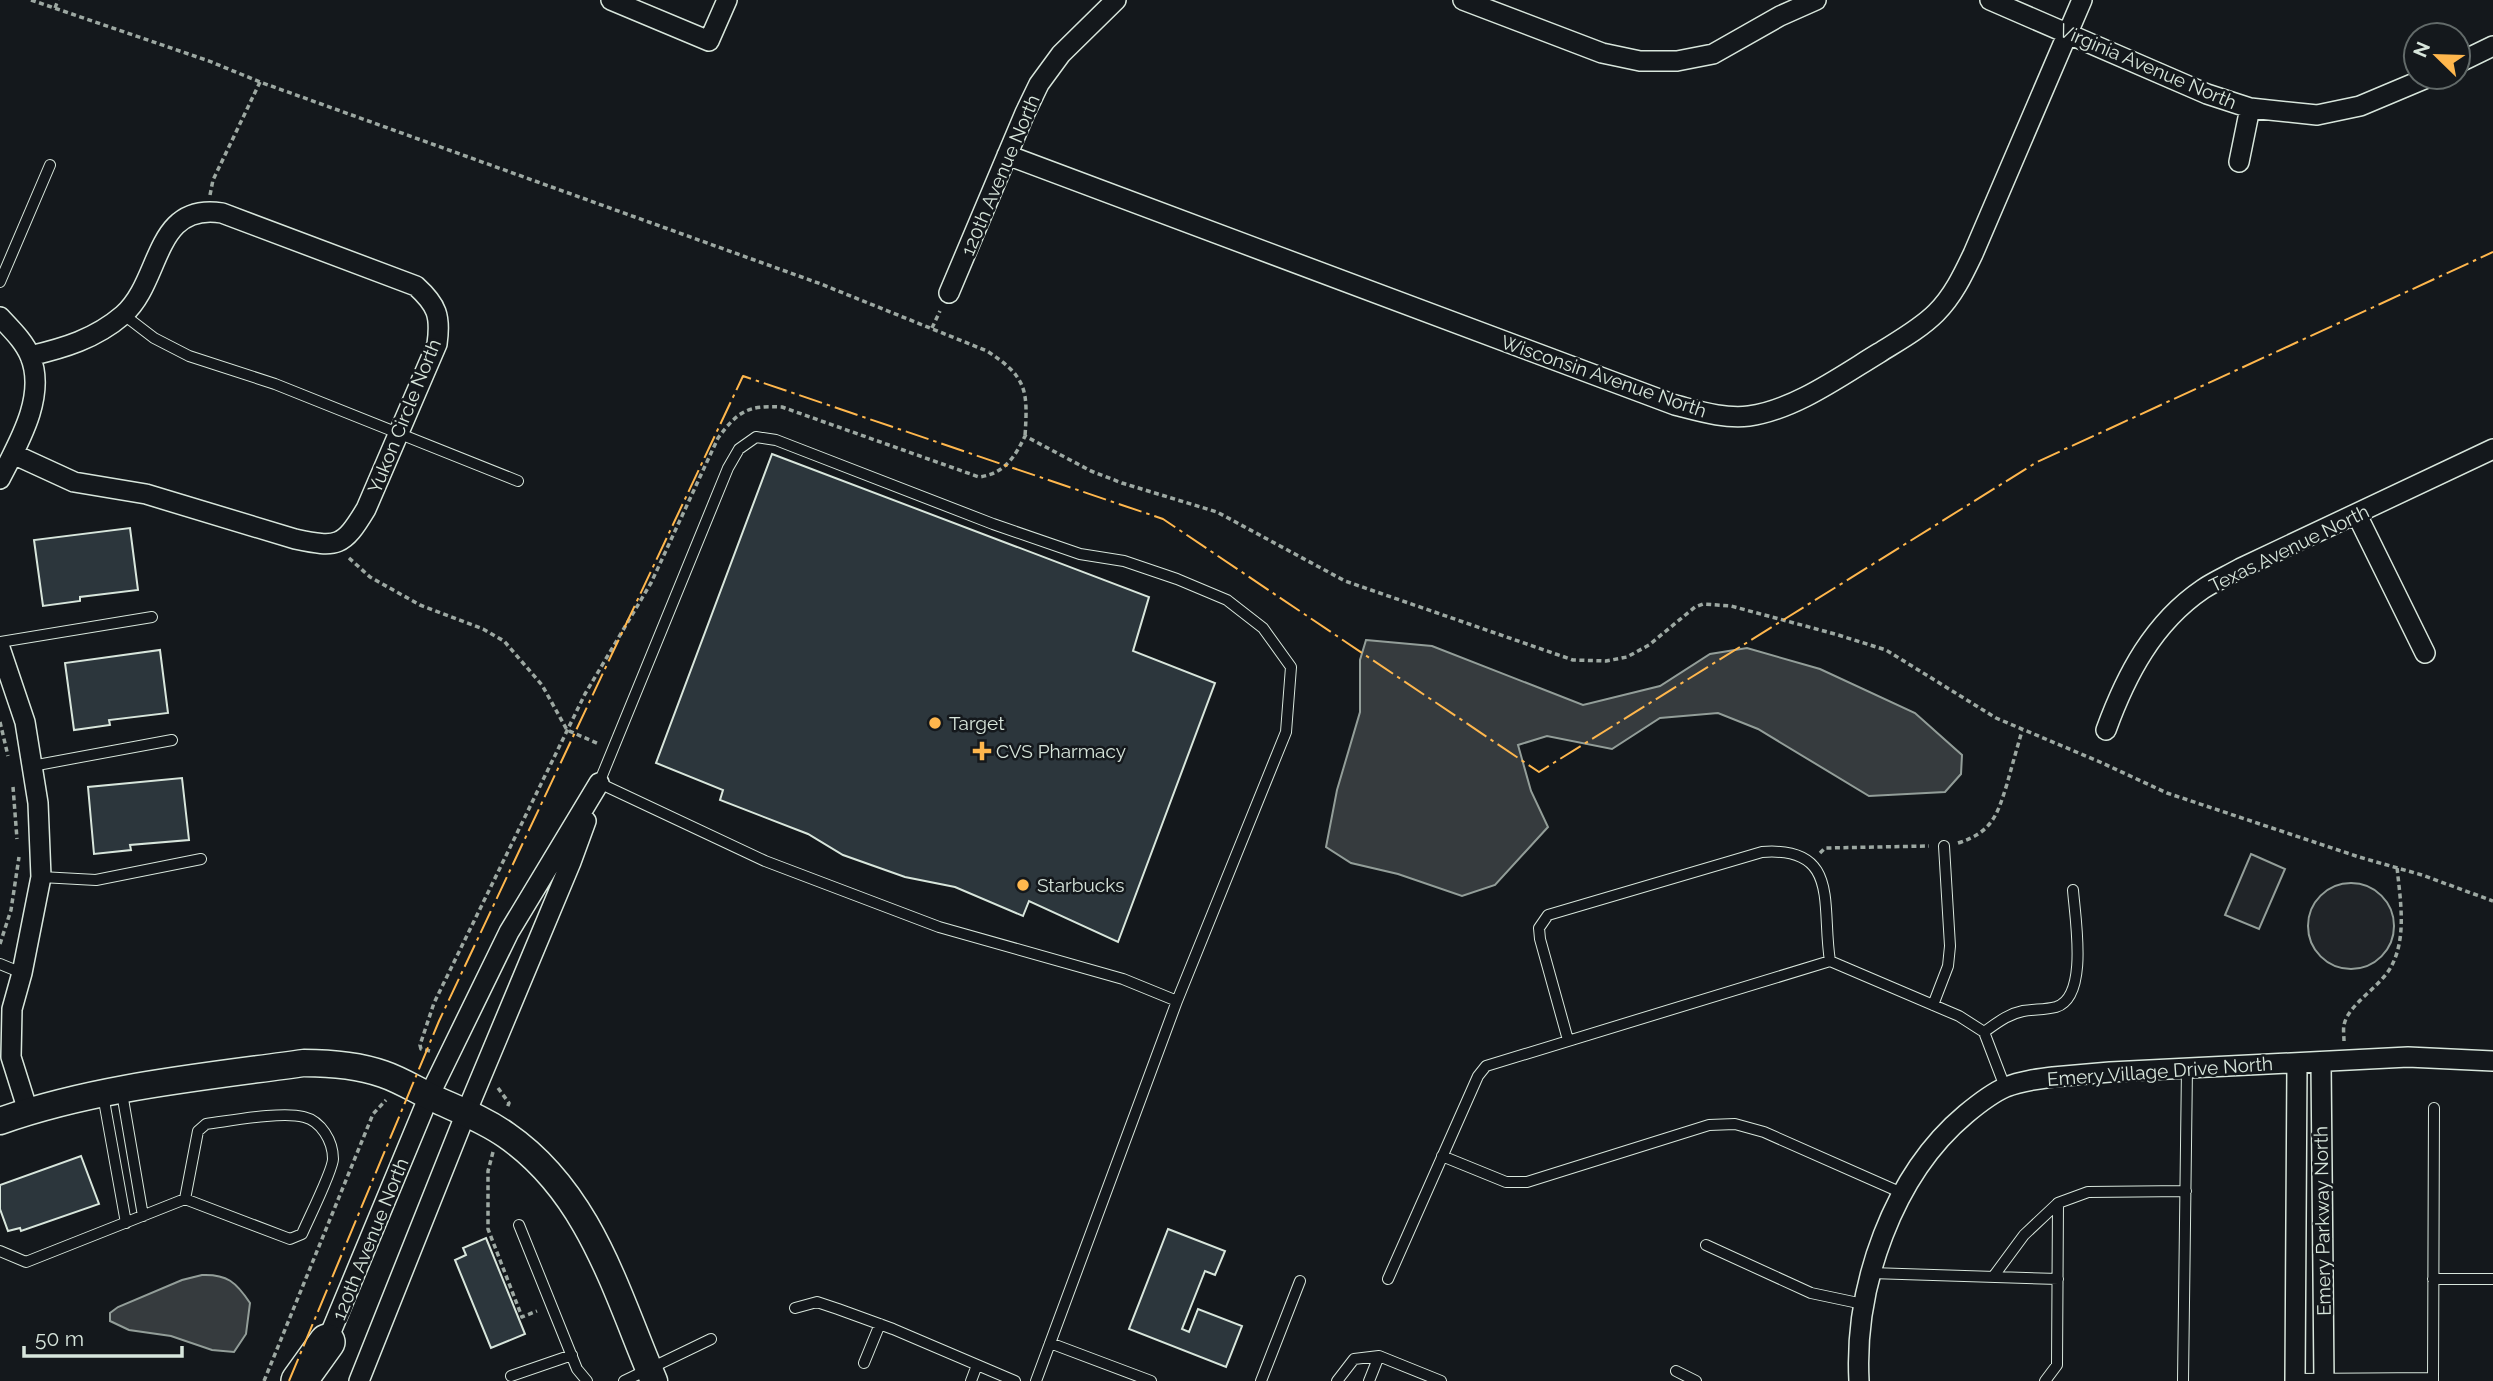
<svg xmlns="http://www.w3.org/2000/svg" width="2493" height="1381" viewBox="0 0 2493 1381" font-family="Raleway,sans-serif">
  <rect width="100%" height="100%" fill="#14181c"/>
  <path fill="#202428" stroke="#939e99" stroke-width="2" d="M2251 854 2285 869 2259 929 2225 915Z
    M2308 926a43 43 0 1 1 86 0a43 43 0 1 1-86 0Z"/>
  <path fill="#363b3e" stroke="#939e99" stroke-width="2" d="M1366 640 1432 646 1583 705 1660 686 1710 654 1747 648 1820 669 1915 713 1962 755 1961 774 1945 792 1869 796 1758 729 1718 713 1660 718 1612 749 1547 736 1518 745 1531 791 1548 827 1495 885 1462 896 1398 874 1351 863 1326 847 1337 790 1360 712V660Z
    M202 1275C227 1274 236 1282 250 1303L246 1334 234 1352 212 1350 171 1336 129 1330 110 1321V1313L118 1307 182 1280Z"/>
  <path fill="#2c363c" stroke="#d8e6dc" stroke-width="2" d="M772 454 1149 597 1133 651 1215 683 1118 942 1029 901 1023 916 955 887 905 877 843 855 808 834 720 800 723 790 656 763Z
    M130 528 138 590 80 597V601L43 606 34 540Z
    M160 650 168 713 109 720 110 725 74 730 65 663Z
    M182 778 189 840 130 845 131 850 94 854 88 787Z
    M81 1156 99 1204 21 1231 20 1228 8 1231 0 1209V1185Z
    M1168 1229 1225 1251 1215 1275 1205 1271 1182 1329 1189 1332 1198 1309 1242 1326 1226 1367 1129 1329Z
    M486 1238 525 1334 491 1348 455 1260 466 1255 463 1248Z"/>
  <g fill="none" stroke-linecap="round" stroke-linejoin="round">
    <defs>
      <path id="lane" d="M0 282 50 165
        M124 315 154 338 189 356 275 384 518 481
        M0 642 152 617
        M32 766 172 740
        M41 877 96 880 201 859
        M0 964 22 973
        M1933 1005 1948 966 1950 946 1944 846
        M1984 1032C1997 1023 2008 1014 2023 1011 2034 1009 2045 1010 2056 1007 2089 997 2075 918 2073 890
        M1568 1040 1540 939 1539 928 1548 915 1762 852C1841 846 1821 906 1830 961
        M122 1093 143 1216
        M103 1095 126 1223
        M1442 1156 1506 1182H1527L1709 1125 1735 1124 1764 1132 1902 1193
        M519 1225 577 1369 587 1381
        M1706 1245 1811 1293 1863 1304
        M0 1251 26 1262 185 1199 290 1239 302 1234C308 1220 333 1170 333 1159 333 1141 321 1121 304 1117 281 1111 230 1121 206 1124L198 1131 185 1199
        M1871 1273 2058 1279
        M1993 1277 2024 1235 2058 1203
        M1388 1279 1478 1076 1486 1066 1830 961 1959 1016 1984 1032 2005 1087
        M2433 1279H2493
        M795 1308 817 1302 838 1309 893 1329 1015 1381
        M1050 1343 1151 1381
        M864 1363 880 1324
        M1676 1371 1696 1381
        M511 1376 572 1355
        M2295 1379 2433 1378
        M624 1381 711 1339
        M971 1381 977 1365
        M1036 1381 1177 1001 1123 979 939 927 765 861 599 783 728 468 739 449 756 437 776 440 993 524 1080 554 1124 561 1177 579 1227 600 1263 628 1291 667 1286 732 1177 1001
        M1261 1381 1300 1281
        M1337 1381 1354 1359 1379 1356 1441 1381
        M1369 1381 1379 1356
        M2045 1381 2057 1365 2058 1203 2088 1192 2186 1191
        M2183 1381 2187 1067
        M2433 1381 2434 1108"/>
      <path id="street" d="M611 0 709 41 727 0
        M1463 0 1602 53 1640 61H1677L1713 54 1780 16 1816 0
        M1990 0 2207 94 2250 108 2317 115 2360 106 2429 77
        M2458 63 2493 46
        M1007 155 1675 405C1699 411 1724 419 1749 416 1794 410 1841 376 1879 353 1898 341 1920 329 1936 313 1953 296 1963 275 1973 254L2082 0
        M2239 162 2250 108
        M949 293 1025 113 1039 84 1061 54 1116 0
        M0 317C11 329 24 341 30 356 47 396 18 444 0 479
        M13 454 74 482 146 494 295 539C338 548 343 547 366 509L437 344C441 316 437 305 416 286L222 213C153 202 162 281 123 315 95 339 64 348 30 356
        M2357 515 2425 653
        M0 648 25 722 38 803 41 877 22 973 12 1009 11 1057 28 1111
        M2106 730C2126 675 2153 623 2203 589 2215 581 2229 575 2241 568L2493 449
        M2321 1062 2324 1381
        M323 1351 429 1096 509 932 599 783
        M359 1381 466 1113 571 862 586 821
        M1859 1381C1854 1286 1893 1175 1966 1114 1978 1104 1992 1093 2006 1087 2021 1081 2037 1079 2053 1077L2110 1072 2408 1057 2493 1061
        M2295 1381 2297 1063"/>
      <path id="secondary" d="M0 1121C96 1087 203 1077 304 1063 331 1063 357 1065 383 1074 401 1080 418 1091 435 1099 459 1110 485 1120 506 1135 590 1193 616 1292 654 1381"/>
      <path id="highway" d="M299 1381 327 1342"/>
    </defs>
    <use href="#lane" stroke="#d8e6dc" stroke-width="12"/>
    <use href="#street" stroke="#d8e6dc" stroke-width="22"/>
    <use href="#secondary" stroke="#d8e6dc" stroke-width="29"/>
    <use href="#highway" stroke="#d8e6dc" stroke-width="38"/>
    <path stroke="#9da8a2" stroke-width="3.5" stroke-dasharray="5 3.5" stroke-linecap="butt" d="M31 0 209 61 260 82 821 284 987 351C1027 377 1028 390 1025 436
      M55 8 58 0
      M210 195 213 180 260 82
      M932 328 940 311
      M349 558 370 577 420 605 483 629 504 641 542 685 567 730 599 744
      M0 722 8 756
      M13 787 17 839
      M1958 843C1992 832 1997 816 2007 784 2012 766 2017 748 2022 731
      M1820 853 1825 848 1929 846
      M0 944 11 910 19 857
      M2344 1041C2344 1036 2343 1030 2344 1025 2348 1004 2382 986 2392 965 2407 936 2400 898 2397 867
      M430 1051 421 1049 420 1045 434 1003 585 694 651 583 718 438C738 411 748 405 782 407L979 477C1004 474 1015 457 1025 436L1091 471 1122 483 1217 512 1345 581 1573 660 1606 661 1627 657 1649 645 1695 607 1703 604 1731 606 1835 634 1886 650 1996 718 2100 762 2167 793 2359 857 2422 875 2493 901
      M498 1088 509 1103 507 1108
      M493 1152 488 1171V1229L522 1317 537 1311
      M264 1381 373 1114 386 1100"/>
    <use href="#lane" stroke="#14181c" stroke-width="10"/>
    <use href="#street" stroke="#14181c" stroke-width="19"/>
    <use href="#secondary" stroke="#14181c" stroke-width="26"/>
    <use href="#highway" stroke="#14181c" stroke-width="35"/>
    <path stroke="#ffb74d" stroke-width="2" stroke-dasharray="24 5 3.5 5" stroke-linecap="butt" d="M289 1381 439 1021 743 376 1163 519 1539 772 2037 462 2493 252"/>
  </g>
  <g fill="#ffb74d" stroke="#14181c" stroke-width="2.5">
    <circle cx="935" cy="723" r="7"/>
    <path d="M978.5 740.5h7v7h7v7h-7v7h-7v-7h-7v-7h7z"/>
    <circle cx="1023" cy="885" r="7"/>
  </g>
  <g text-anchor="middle" stroke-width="5" stroke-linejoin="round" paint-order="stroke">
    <g font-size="19" fill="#d8e6dc" stroke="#14181c">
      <text transform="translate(2148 66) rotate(23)" y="7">Virginia Avenue North</text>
      <text transform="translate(1000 175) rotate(-67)" y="7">120th Avenue North</text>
      <text transform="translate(1604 376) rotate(19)" y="7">Wisconsin Avenue North</text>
      <text transform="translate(404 416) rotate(-68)" y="7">Yukon Circle North</text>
      <text transform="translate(2289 548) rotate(-26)" y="7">Texas Avenue North</text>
      <text transform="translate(2160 1071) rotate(-4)" y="7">Emery Village Drive North</text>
      <text transform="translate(2322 1221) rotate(-91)" y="7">Emery Parkway North</text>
      <text transform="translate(370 1239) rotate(-68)" y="7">120th Avenue North</text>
    </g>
    <g font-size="19" fill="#d8e6dc" stroke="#14181c" text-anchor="start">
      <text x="949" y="730">Target</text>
      <text x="996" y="758">CVS Pharmacy</text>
      <text x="1037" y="892">Starbucks</text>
    </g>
  </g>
  <g transform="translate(2437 56) rotate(293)"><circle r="33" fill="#14181c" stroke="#626a69" stroke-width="2"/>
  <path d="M0-5L12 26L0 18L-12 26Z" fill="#ffb74d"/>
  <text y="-10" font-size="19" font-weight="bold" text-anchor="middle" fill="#d8e6dc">N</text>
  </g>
  <path d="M24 1346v10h158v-10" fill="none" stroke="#d8e6dc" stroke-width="3.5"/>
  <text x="35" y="1346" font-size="21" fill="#d8e6dc" stroke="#14181c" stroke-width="5" paint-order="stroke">50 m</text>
</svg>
